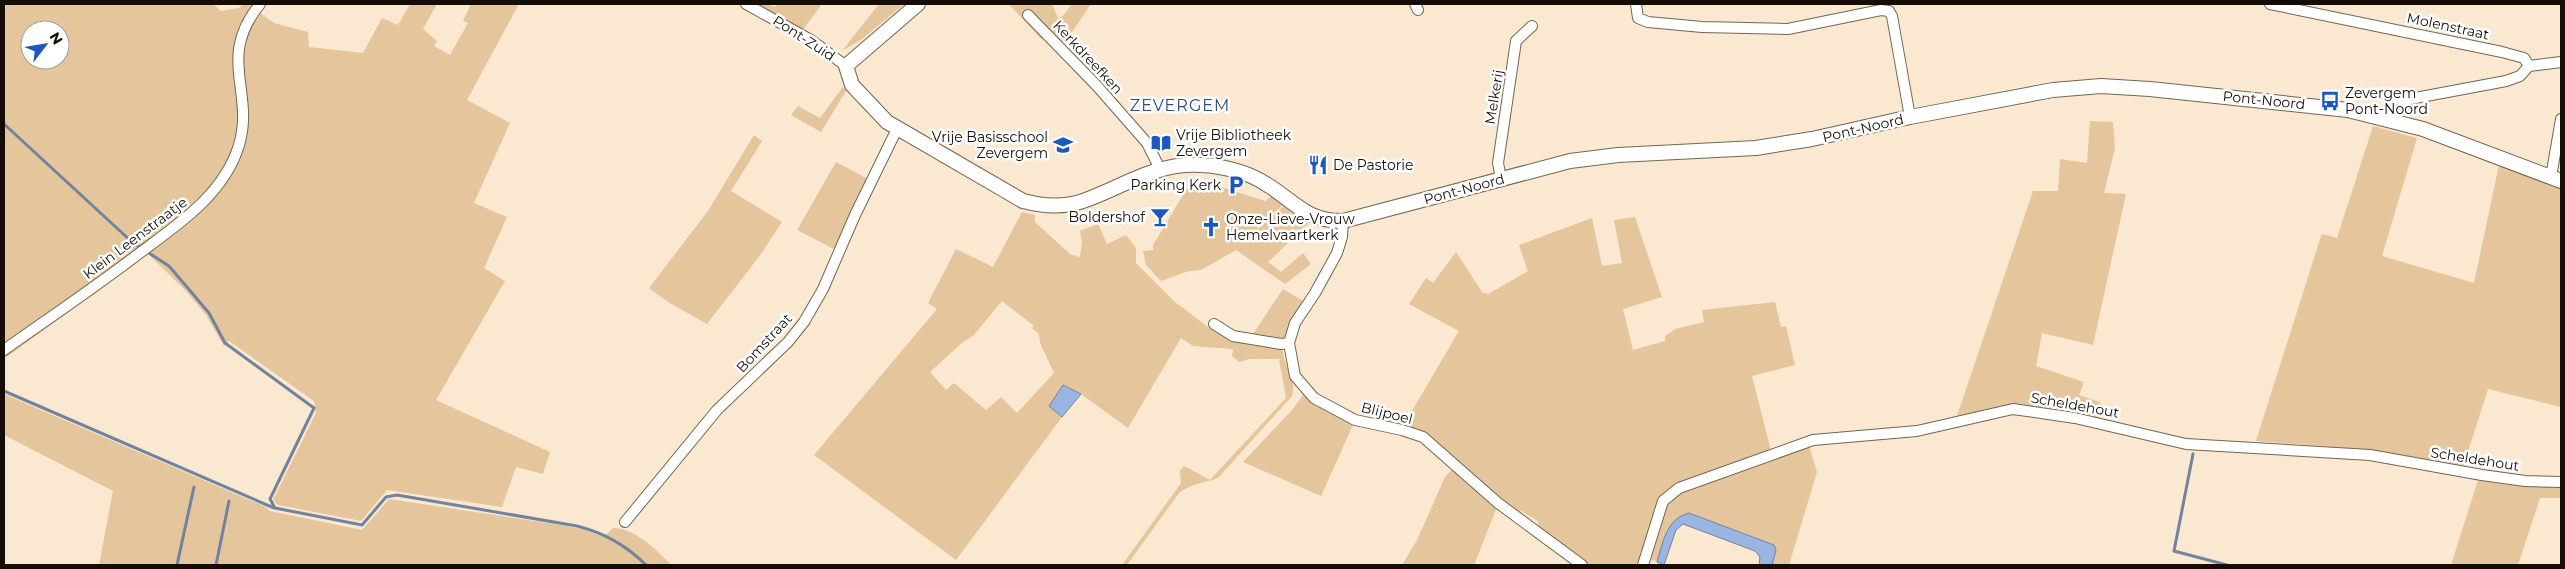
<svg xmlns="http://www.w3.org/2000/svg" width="2565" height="569" viewBox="0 0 2565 569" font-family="Montserrat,sans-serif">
  <rect width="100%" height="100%" fill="#fae8d1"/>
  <path fill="#e5c59b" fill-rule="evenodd" d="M4 4H213L221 11 239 8 243 4H256C232 33 231 60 237 97 240 67 241 38 260 13L274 23 308 32 309 47 363 53 382 18 398 25 410 4H437L423 29 437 41 434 46 450 55 468 23 463 21 471 4H519L467 100 510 123 474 203 507 217 484 268 505 281 436 400 550 452 543 474 516 467 502 507 387 490 361 521 278 505 273 500 316 413 314 401 229 341 224 346 206 315 186 291 140 246 129 256 135 264 4 359ZM30 30H60V60H30Z
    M751 4H767L774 7 779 4H822L802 31Z
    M879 4H904L862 39 842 51Z
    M1009 4H1052L1058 18 1063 16 1072 4H1091L1068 38 1061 42 1049 32 1041 39Z
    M843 87 846 91 821 132 791 115 798 106 820 118Z
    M2090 121 2113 122 2115 148 2104 193 2126 194 2093 345 2042 333 2036 366 2084 382 2079 395 2100 402 2103 408 2100 418C2048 403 2010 404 1957 416L2033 191H2058L2060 159 2087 163Z
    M2373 126 2417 138 2382 256 2474 283 2499 165 2561 189V407L2488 389 2463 467 2371 450 2256 441 2321 236 2322 234 2337 238Z
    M754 135 762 141 731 191 782 222 761 254 707 324 668 302 649 288 708 211Z
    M836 162 868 179 836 250 797 230Z
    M1205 182 1265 201 1272 196 1283 205 1257 227 1258 229 1285 205 1309 223 1268 262 1281 272 1303 253 1311 264 1285 284 1236 250 1201 270 1189 271 1161 281 1146 265 1143 251 1153 250V245L1186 190 1192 184 1204 185Z
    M1022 212 1035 215V222L1070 254 1080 257 1082 242 1080 231 1098 224 1107 244 1126 235 1136 248V263L1175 302 1212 330 1220 321 1238 333 1253 334 1283 289 1303 301C1295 315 1282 336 1283 353 1285 368 1297 380 1292 396L1218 478C1204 483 1190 484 1179 493L1127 565H1122L1181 483 1180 471 1184 466 1210 480 1286 398 1279 359H1249L1239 362 1232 356 1233 349 1193 346 1181 338 1128 428 1081 394 1063 385 1049 406 1062 417 956 560 814 455 937 309 928 303 956 249 993 267ZM1002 301 1034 326 1032 328 1039 334 1040 343 1054 373 1017 413 1001 397 986 410 954 383 946 390 930 372 963 342 973 336Z
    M1635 217 1662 297 1623 309 1633 350 1665 341V336L1675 329 1704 322 1702 310 1775 302 1781 327 1786 326 1795 365 1752 376 1771 451 1673 488 1639 565H1587L1539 530 1538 521 1521 511 1515 513 1442 448 1379 422 1380 415 1406 421 1459 331 1409 304 1426 278 1433 283 1456 252 1482 292 1488 294 1528 271 1519 245 1592 218 1602 266 1622 263 1614 220Z
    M4 394 266 507 270 511 362 530 389 499 548 523 582 529 604 537 613 528C635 528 657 550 671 565H99L113 491 4 435Z
    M1303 395 1353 425 1321 496 1243 462 1292 410Z
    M1809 446 1817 472 1789 565H1772L1776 550 1754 537 1689 513 1667 529 1657 562 1649 558 1664 507 1680 491Z
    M1453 468 1497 507 1474 565H1402L1417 540 1445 477Z
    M2478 480 2524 486 2561 487V498H2540L2518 565H2451Z"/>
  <path fill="#9ab5e1" stroke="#7283a0" d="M1063 385 1081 394 1062 417 1049 406Z
    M1689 513 1774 545 1776 550 1772 565H1759L1760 557 1755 551 1683 524 1676 530 1664 565 1657 562C1663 542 1666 519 1689 513Z"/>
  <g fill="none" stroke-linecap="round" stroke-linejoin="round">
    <path stroke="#7283a0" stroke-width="3" d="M4 124 132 242 169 266 209 313 225 343 314 408 270 499 275 508 362 525 386 497 397 495 577 526C605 533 626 545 646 565
      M4 391 274 508
      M2193 454 2174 551 2227 565
      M177 565 194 487
      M216 565 229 501"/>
    <defs>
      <path id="street" d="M746 4 811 40 846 66
        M1415 4 1418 10
        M1636 4 1638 18 1648 22 1702 27 1788 29 1881 10 1889 11 1892 16 1910 117
        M2270 4 2502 52 2524 58 2529 66
        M1028 15 1097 86 1147 143 1160 169
        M2529 66 2561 62
        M2388 119 2394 102 2506 81 2520 76 2529 66
        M2551 177 2561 119
        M1501 179 1498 163 1516 41 1532 26
        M1343 221 1342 237 1337 253 1315 293 1295 323 1289 343 1295 376 1314 398 1355 420 1402 430 1423 437 1498 503 1582 565
        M1214 324 1233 336 1281 344 1289 343
        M4 350C49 318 94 288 137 255 177 225 224 195 239 145 255 91 216 58 260 4
        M625 522 717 410 788 342 804 322 823 289 855 215 897 129
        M1643 565 1663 501 1679 488 1813 440 1917 431 2013 409 2075 418 2186 444 2370 455 2482 475 2525 481 2561 482"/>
      <path id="secondary" d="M918 4 846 66 852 85 887 122 1023 201C1042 206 1063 208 1083 201 1123 187 1156 162 1201 165 1223 166 1248 172 1266 184 1296 202 1305 221 1343 221L1570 161 1618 155 1756 148 1812 139 1910 117 2053 90 2101 86 2150 89 2348 110 2423 129 2561 181"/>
    </defs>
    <use href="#street" stroke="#746551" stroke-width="12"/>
    <use href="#secondary" stroke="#746551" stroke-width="16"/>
    <use href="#street" stroke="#fff" stroke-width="10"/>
    <use href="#secondary" stroke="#fff" stroke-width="14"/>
  </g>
  <defs>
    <symbol id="bus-bare" viewBox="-9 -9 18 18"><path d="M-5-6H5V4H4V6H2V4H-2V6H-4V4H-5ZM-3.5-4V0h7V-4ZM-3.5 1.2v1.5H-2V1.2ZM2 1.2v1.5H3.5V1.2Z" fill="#1a57c3" stroke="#fff" stroke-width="2.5" paint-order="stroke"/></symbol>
    <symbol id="library-bare" viewBox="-9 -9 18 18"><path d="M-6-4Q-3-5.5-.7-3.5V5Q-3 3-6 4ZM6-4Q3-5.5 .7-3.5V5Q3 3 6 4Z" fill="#1a57c3" stroke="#fff" stroke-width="2.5" paint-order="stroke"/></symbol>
    <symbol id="school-bare" viewBox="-9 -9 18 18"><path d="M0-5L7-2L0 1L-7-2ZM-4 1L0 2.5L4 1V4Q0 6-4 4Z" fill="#1a57c3" stroke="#fff" stroke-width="2.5" paint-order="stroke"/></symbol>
    <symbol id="restaurant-bare" viewBox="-9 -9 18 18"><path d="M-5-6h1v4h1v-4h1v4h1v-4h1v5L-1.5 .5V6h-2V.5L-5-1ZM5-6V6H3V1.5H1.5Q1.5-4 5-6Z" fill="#1a57c3" stroke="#fff" stroke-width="2.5" paint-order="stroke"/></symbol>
    <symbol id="parking-bare" viewBox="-9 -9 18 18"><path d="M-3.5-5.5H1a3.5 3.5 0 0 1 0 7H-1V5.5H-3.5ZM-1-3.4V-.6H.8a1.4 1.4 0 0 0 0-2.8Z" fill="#1a57c3" stroke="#fff" stroke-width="2.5" paint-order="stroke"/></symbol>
    <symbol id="bar-bare" viewBox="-9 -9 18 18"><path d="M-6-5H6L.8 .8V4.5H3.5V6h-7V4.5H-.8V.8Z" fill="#1a57c3" stroke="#fff" stroke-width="2.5" paint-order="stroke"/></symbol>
    <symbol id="church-bare" viewBox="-9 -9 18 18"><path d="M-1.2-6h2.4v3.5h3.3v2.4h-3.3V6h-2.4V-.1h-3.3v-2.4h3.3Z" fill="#1a57c3" stroke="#fff" stroke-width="2.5" paint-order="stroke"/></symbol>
  </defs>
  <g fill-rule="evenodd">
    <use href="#bus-bare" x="2316" y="87" width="28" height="28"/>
    <use href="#library-bare" x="1147" y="129" width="28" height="28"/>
    <use href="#school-bare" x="1049" y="131" width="28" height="28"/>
    <use href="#restaurant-bare" x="1304" y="151" width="28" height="28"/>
    <use href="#parking-bare" x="1222" y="171" width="28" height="28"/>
    <use href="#bar-bare" x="1146" y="203" width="28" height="28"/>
    <use href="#church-bare" x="1197" y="213" width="28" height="28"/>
  </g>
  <g text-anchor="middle" stroke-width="5" stroke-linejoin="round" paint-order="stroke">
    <g font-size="14" fill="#140e07" stroke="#fff">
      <text transform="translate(2448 26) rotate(12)" y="5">Molenstraat</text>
      <text transform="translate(804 38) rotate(33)" y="5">Pont-Zuid</text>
      <text transform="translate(1088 57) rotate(47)" y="5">Kerkdreefken</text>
      <text transform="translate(1494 97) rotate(-81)" y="5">Melkerij</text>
      <text transform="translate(2264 100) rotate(6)" y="5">Pont-Noord</text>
      <text transform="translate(1863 128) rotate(-13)" y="5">Pont-Noord</text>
      <text transform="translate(1464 189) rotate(-15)" y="5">Pont-Noord</text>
      <text transform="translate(135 238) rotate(-37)" y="5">Klein Leenstraatje</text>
      <text transform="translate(764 343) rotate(-47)" y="5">Bomstraat</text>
      <text transform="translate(2075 405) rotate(10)" y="5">Scheldehout</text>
      <text transform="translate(1387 413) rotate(14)" y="5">Blijpoel</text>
      <text transform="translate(2475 459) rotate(9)" y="5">Scheldehout</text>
    </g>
    <g font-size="14" fill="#140e07" stroke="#fff" text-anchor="start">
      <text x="2345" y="98">Zevergem<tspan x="2345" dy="16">Pont-Noord</tspan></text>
      <text x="1176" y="140">Vrije Bibliotheek<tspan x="1176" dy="16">Zevergem</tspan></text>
      <text x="1048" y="142" text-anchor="end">Vrije Basisschool<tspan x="1048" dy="16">Zevergem</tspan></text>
      <text x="1333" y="170">De Pastorie</text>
      <text x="1221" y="190" text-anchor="end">Parking Kerk</text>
      <text x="1145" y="222" text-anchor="end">Boldershof</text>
      <text x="1226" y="224">Onze-Lieve-Vrouw<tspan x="1226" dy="16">Hemelvaartkerk</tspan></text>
    </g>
    <g font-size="16" letter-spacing="1" fill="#2c4b83" stroke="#fff">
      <text x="1180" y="111">ZEVERGEM</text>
    </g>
  </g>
  <rect width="2565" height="569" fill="none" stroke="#140e07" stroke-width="10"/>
  <g transform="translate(45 45) rotate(59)"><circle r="24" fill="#ffffff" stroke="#a19f9c"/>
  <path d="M0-4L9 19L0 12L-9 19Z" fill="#1a57c3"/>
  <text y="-8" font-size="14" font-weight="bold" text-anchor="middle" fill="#140e07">N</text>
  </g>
</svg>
